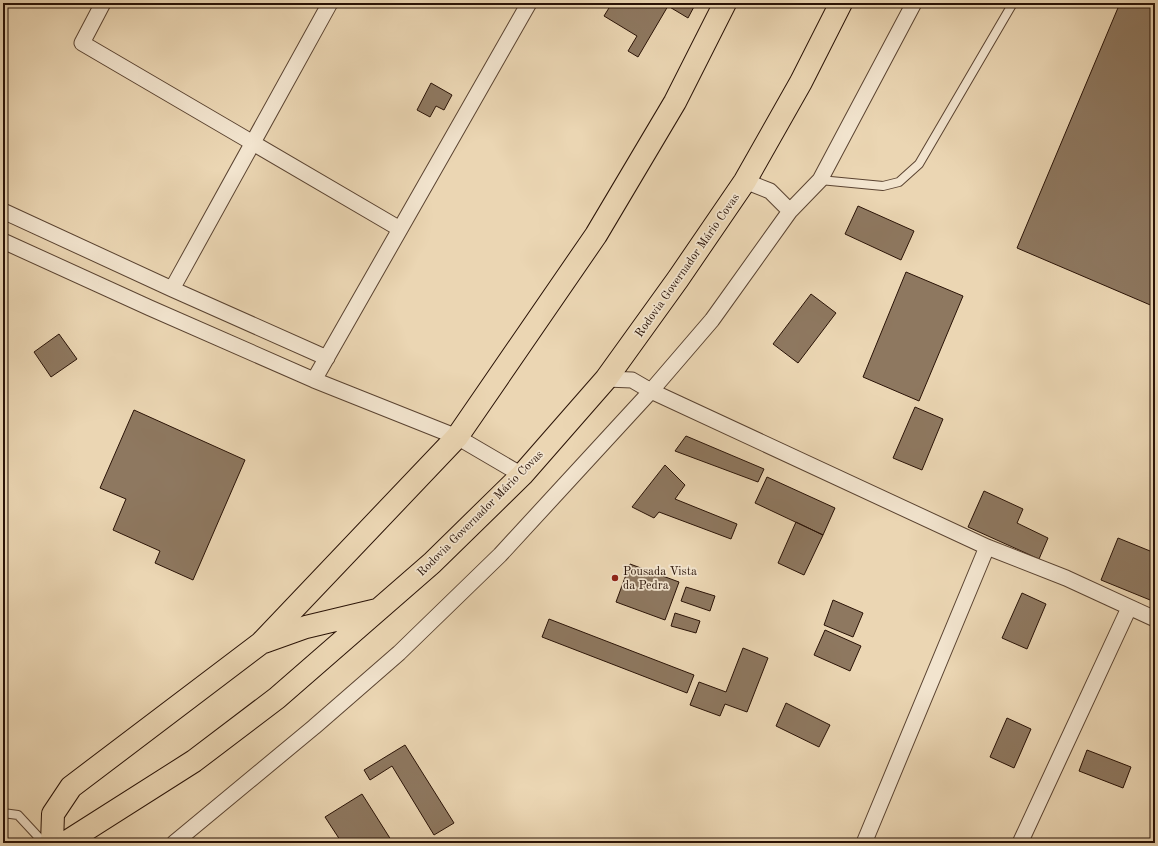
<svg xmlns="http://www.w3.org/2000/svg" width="1158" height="846" viewBox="0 0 1158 846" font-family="'Old Standard TT',serif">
  <rect width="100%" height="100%" fill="#ebd6b3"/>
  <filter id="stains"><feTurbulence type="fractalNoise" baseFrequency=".005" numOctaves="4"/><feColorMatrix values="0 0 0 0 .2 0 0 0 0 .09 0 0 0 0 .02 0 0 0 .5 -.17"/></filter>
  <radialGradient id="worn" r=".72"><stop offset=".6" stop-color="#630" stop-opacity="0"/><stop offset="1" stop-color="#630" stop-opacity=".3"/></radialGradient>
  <path fill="#8e7860" stroke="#291206" d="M612 3H696L688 18 668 6 638 57 628 51 637 36 604 16Z
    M1120 3H1155V307L1017 248Z
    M431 83 452 95 444 110 436 106 430 117 417 110Z
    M858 206 914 231 901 260 845 234Z
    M906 272 963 296 919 401 863 377Z
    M811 294 836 313 798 363 773 344Z
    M59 334 77 359 51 377 34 352Z
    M915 407 943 419 922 470 893 458Z
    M134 410 245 460 193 580 155 563 160 551 113 530 126 499 100 488Z
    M686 436 764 469 758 482 675 451Z
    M665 465 685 485 675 499 737 524 731 539 659 512 654 518 632 507Z
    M767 477 835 508 823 535 755 503Z
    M984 491 1023 509 1017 523 1048 538 1039 559 968 527Z
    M796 522 823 535 804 575 778 563Z
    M1118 538 1155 553V602L1101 580Z
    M630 564 679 582 665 620 616 602Z
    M686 587 715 596 710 611 681 601Z
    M1022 593 1046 604 1027 649 1002 638Z
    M833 600 863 613 853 637 824 625Z
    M675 613 700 621 696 633 671 626Z
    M549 619 694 675 687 693 542 637Z
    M825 630 861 646 850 671 814 655Z
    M743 648 768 658 747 712 725 704 720 716 690 705 699 682 726 692Z
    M786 703 830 725 819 747 776 726Z
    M1007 718 1031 729 1014 768 990 757Z
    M405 745 454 823 434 835 392 766 370 780 364 770Z
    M1087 750 1131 767 1123 788 1079 771Z
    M362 794 393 843H342L325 817Z"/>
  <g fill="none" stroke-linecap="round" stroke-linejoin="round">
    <defs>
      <path id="service" d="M820 180 883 186 899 182 919 164 1013 3
        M3 813 18 815 44 843"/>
      <path id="minor" d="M103 3 82 43 400 229
        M745 181 770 191 790 211
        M3 211 172 289 327 358
        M3 241 150 308 314 380 457 437 522 475
        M172 289 330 3
        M606 379 632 380 651 391 987 547 1066 578 1155 619
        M314 380 529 3
        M174 843 314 727 399 653 500 555 651 391 712 320 790 211 820 180 914 3
        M864 843 987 547
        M1020 843 1129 608"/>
      <path id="trunk" d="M264 642 306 627 377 610
        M52 843 53 814 71 787 261 643 457 437 596 235 675 102 725 3
        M65 843 194 761 277 698 432 563 522 475 606 379 678 279 745 181 801 82 841 3"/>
    </defs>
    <use href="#service" stroke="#5a4331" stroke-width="10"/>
    <use href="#minor" stroke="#5a4331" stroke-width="17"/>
    <use href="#trunk" stroke="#291206" stroke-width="24"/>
    <use href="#service" stroke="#f2e4ce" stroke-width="8"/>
    <use href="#minor" stroke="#f2e4ce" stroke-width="15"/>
    <use href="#trunk" stroke="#ebd6b3" stroke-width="22"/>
  </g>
  <circle fill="#8f2418" stroke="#f2e4ce" stroke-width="1.5" cx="615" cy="578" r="4"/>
  <g text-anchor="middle" stroke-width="3.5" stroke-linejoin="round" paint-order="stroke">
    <g font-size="12" fill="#291206" stroke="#f2e4ce">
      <text transform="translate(687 265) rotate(-55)" y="4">Rodovia Governador Mário Covas</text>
      <text transform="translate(480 513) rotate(-45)" y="4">Rodovia Governador Mário Covas</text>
    </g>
    <g font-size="12" fill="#291206" stroke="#f2e4ce" text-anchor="start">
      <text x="623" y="575">Pousada Vista<tspan x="623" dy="14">da Pedra</tspan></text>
    </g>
  </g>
  <rect width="1158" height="846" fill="none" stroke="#ebd6b3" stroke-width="16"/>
  <rect x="4" y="4" width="1150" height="838" fill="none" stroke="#291206" stroke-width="2"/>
  <rect x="8" y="8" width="1142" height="830" fill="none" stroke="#291206"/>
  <rect width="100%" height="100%" filter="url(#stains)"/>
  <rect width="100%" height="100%" fill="url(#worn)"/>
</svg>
